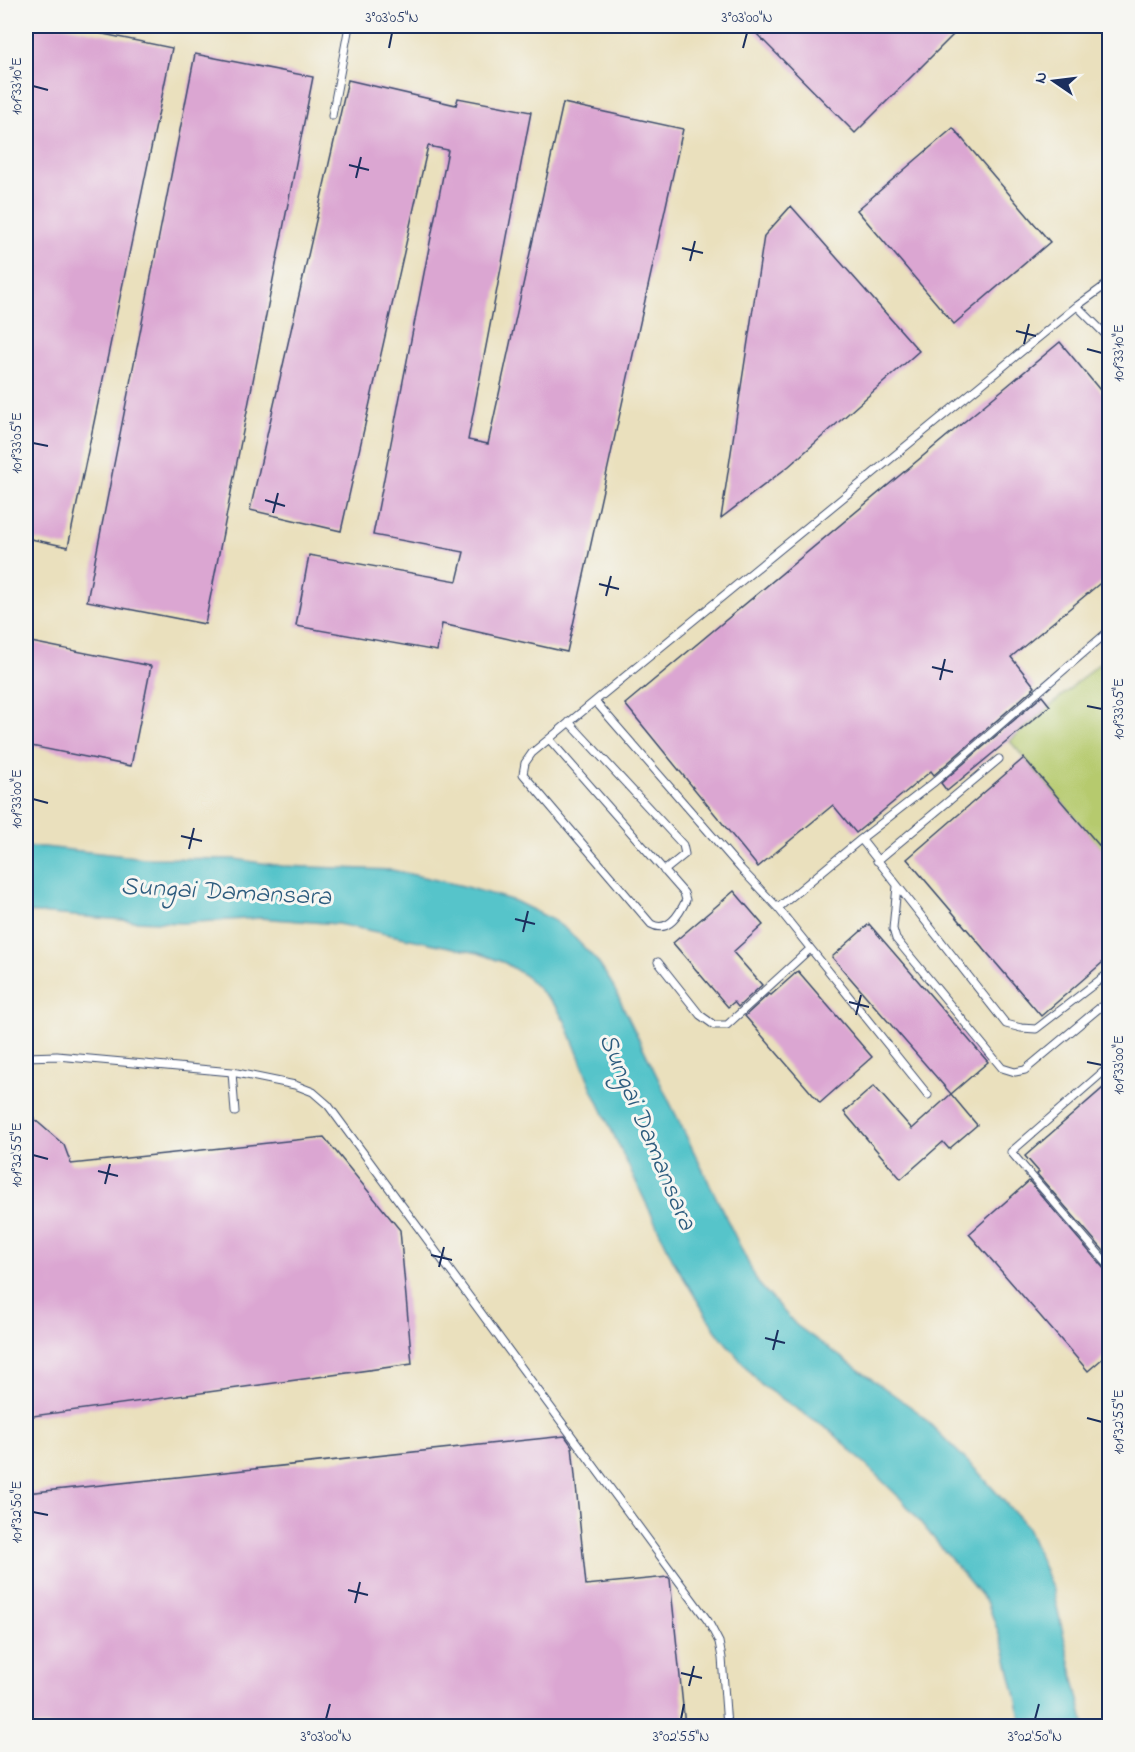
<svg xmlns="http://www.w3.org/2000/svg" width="1135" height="1752" viewBox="0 0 1135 1752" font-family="'Indie Flower',sans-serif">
  <rect width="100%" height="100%" fill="#f6f6f2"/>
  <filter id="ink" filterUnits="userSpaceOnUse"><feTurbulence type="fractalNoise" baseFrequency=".0167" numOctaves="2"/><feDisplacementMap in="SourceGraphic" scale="12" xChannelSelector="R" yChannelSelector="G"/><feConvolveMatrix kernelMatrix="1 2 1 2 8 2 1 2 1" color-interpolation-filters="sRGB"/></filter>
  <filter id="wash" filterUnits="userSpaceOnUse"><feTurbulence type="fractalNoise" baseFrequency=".008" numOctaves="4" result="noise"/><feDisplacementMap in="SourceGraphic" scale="24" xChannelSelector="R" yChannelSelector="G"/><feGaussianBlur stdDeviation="1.35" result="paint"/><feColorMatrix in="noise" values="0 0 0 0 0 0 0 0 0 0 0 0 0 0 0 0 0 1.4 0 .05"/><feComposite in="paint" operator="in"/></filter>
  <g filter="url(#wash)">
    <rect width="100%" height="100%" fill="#eae0bd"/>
    <path fill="#b6ca6e" stroke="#687c66" stroke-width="1.5" d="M1109 655V858L1010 741Z"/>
    <path fill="#56c4ca" stroke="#387a94" stroke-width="1.5" d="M26 847H44L145 858 235 859 282 866 392 870 463 886 515 901 553 920 569 932 597 961 611 982 758 1283 796 1325 918 1412 979 1473 1026 1526 1053 1590 1085 1726H1023L1005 1651 988 1604 902 1500 832 1432 761 1385 716 1331 674 1262 592 1089 565 1021 556 1007 526 976 505 963 478 953 338 924 260 918 182 923 135 921 26 912Z"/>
    <g id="blocks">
      <path fill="#dba6d2" d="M26 26H64L172 48 68 547 26 538V172L31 147 26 146Z
        M749 26H962L855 133Z
        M195 54 313 77 205 624 87 601Z
        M348 80 456 105 458 98 531 112 468 440 488 444 563 103 683 129 567 652 442 624 437 651 296 626 309 555 457 581 464 552 373 535 448 150 428 146 341 531 250 510Z
        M953 128 1050 242 954 324 857 210Z
        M791 206 919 351 789 466 721 518 764 236Z
        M1060 342 1110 402V575L1011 657 1035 687 934 775 931 771 856 833 833 805 758 867 625 704Z
        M26 641 151 666 131 766 26 745Z
        M1042 696 1050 706 947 791 941 783Z
        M1024 758 1110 858V956L1041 1016 907 859Z
        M734 891 763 925 733 952 762 985 738 1007 734 1002 728 1007 673 943Z
        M869 924 988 1062 951 1094 832 957Z
        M798 971 872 1057 820 1103 745 1016 769 994 771 995Z
        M1110 1082V1258L1037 1174 1039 1172 1025 1156Z
        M874 1086 912 1129 951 1094 977 1125 949 1149 943 1142 901 1179 844 1112Z
        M26 1112 64 1145 71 1164 324 1137 400 1230 412 1364 26 1417Z
        M1029 1181 1106 1271 1110 1272V1352L1088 1371 969 1234Z
        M565 1436 572 1446 586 1585 668 1577 670 1579 685 1726H26V1493Z"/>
    </g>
  </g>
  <g filter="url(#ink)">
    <use href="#blocks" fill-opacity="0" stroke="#3a4a6c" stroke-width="1.5"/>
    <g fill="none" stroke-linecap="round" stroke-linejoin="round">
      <defs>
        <path id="service" d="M332 116 349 26
          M1077 306 1110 339
          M595 701 741 869 778 908 861 839 933 783 1110 630
          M569 722 683 845 685 854 664 871
          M549 739 684 893 686 900C680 913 668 934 651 924L523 774 525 763 532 753 595 701 1077 306 1110 282
          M861 839 1006 1024 1021 1028 1036 1029 1110 972
          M877 861 999 759
          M897 886 893 929 896 939 1002 1068 1015 1072 1025 1070 1110 999
          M778 908 928 1095
          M658 962 700 1015 714 1025H727L810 949
          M26 1057 57 1056 232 1072 295 1085 313 1092 328 1105 708 1621 719 1642 722 1658 727 1726
          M1110 1066 1011 1152 1110 1267
          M232 1072 235 1112"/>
      </defs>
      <use href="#service" stroke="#3a4a6c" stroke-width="9"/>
      <use href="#service" stroke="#fff" stroke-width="7"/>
    </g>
  </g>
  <path fill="none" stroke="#1b2f5e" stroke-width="2" d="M389 48 392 33M743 48 747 33M33 86 48 90M349 165 369 170M356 178 361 157M682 248 703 253M690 261 695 241M1016 331 1036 336M1024 344 1029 324M1087 349 1102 353M33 443 48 446M265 500 285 506M273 513 278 493M599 584 619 589M606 596 611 576M932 667 953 672M940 680 945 659M1087 706 1102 709M33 799 48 803M181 836 202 841M189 849 194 828M515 919 535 924M523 932 528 911M849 1002 869 1007M856 1015 861 995M1087 1062 1102 1065M33 1155 48 1159M98 1171 118 1176M105 1184 110 1164M431 1255 452 1260M439 1267 444 1247M765 1338 785 1343M773 1350 778 1330M1087 1418 1102 1422M33 1512 48 1515M348 1590 368 1595M355 1603 360 1582M681 1673 702 1678M689 1686 694 1666M326 1719 330 1704M681 1719 684 1704M1035 1719 1039 1704"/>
  <g text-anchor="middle" stroke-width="6" stroke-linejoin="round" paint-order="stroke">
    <g font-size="26" font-style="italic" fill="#2d5c7e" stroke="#f6f6f2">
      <text transform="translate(226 890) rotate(3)" y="9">Sungai Damansara</text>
      <text transform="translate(649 1131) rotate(67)" y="9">Sungai Damansara</text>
    </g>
  </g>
  <rect width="1135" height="1752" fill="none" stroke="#f6f6f2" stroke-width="66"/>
  <g transform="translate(1054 81) rotate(284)" stroke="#f6f6f2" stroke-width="4.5" paint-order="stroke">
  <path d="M0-4.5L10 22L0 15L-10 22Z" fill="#1b2f5e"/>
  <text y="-9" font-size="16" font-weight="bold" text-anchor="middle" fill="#1b2f5e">N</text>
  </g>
  <rect x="33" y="33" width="1069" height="1686" fill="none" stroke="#1b2f5e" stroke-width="2"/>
  <g font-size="15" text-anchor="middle" fill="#1b2f5e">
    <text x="392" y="22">3°03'05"N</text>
    <text x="747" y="22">3°03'00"N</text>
    <text transform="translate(16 86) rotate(-90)" y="5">101°33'10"E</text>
    <text transform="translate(1118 353) rotate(-90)" y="5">101°33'10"E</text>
    <text transform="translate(16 443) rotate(-90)" y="5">101°33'05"E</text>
    <text transform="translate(1118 709) rotate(-90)" y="5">101°33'05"E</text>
    <text transform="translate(16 799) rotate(-90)" y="5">101°33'00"E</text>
    <text transform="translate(1118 1065) rotate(-90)" y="5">101°33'00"E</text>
    <text transform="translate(16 1155) rotate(-90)" y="5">101°32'55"E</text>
    <text transform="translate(1118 1422) rotate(-90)" y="5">101°32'55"E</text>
    <text transform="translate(16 1512) rotate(-90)" y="5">101°32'50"E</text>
    <text x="326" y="1741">3°03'00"N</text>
    <text x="681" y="1741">3°02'55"N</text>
    <text x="1035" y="1741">3°02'50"N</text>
  </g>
</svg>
